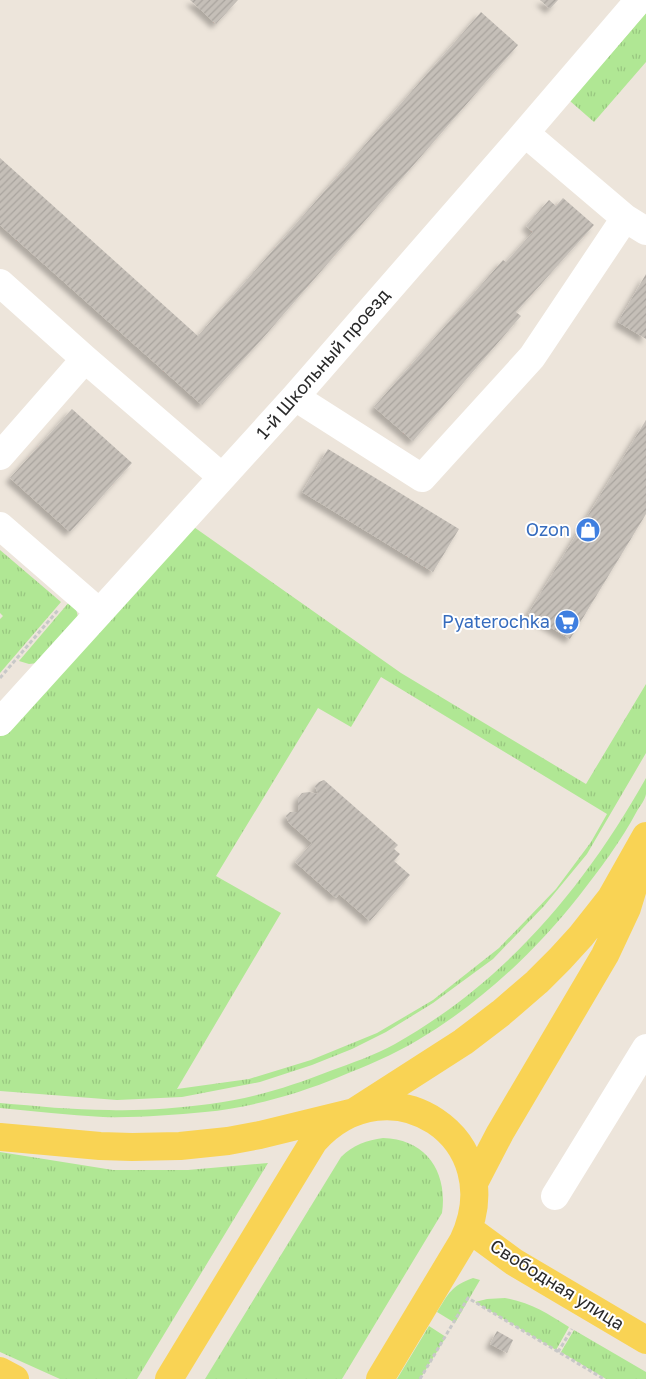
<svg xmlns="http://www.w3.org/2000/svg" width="646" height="1379" viewBox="0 0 646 1379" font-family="'Golos Text',sans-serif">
  <defs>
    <pattern id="grass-tufts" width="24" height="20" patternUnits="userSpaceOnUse" patternTransform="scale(1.25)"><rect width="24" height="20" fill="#b0e794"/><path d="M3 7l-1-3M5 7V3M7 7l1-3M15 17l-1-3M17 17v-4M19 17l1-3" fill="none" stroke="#98c680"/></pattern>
    <pattern id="building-hatch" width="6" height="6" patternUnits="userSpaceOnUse" patternTransform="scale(1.25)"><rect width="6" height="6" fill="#c5bfb8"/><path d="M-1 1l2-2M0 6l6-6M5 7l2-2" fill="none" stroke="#a9a49e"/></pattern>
    <filter id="shadow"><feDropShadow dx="-4.5" dy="4.5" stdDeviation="2.5" flood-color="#0004"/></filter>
  </defs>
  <rect width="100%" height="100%" fill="#ede5db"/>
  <path fill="url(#grass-tufts)" fill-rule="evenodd" d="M646 13V62L594 122 570 101Z
    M191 525 401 673 586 784 646 684V753L587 854 544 906 493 959 433 1003 386 1032 352 1049 312 1065 260 1082 182 1097 117 1100 0 1091V730ZM381 677 607 814 591 842 556 889 499 948 433 1000 377 1033 311 1060 249 1079 177 1089 281 913 216 876 318 708 351 727Z
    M0 550 61 602 0 673V619L3 616 0 613Z
    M70 601 76 609 78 617 38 663 29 664 19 661Z
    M646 778C646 783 646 789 646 794 645 800 640 806 637 811 621 841 600 869 579 896 535 952 479 1004 418 1040 393 1055 366 1066 339 1077 298 1094 249 1108 205 1112 172 1115 136 1118 103 1117 68 1115 34 1111 0 1108V1103C36 1106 73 1110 109 1110 143 1111 177 1108 210 1104 251 1099 292 1086 330 1071 352 1063 375 1055 395 1044 506 981 584 888 646 778Z
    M383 1138C426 1139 448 1172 442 1213L342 1379H205L341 1157C353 1145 367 1140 383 1138Z
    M0 1152 113 1170H188L268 1163 137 1379H60L0 1352Z
    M473 1278 480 1280 455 1323 437 1312C449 1293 451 1286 473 1278Z
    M505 1298C532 1303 546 1313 569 1327L556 1350 475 1302 487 1299Z
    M429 1326 446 1337 420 1379H397Z
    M574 1330 646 1372V1379H606L561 1352Z"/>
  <path fill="url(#building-hatch)" filter="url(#shadow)" d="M190 0H238L216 24Z
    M540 0H558L550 9Z
    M481 12 518 45 262 339 202 405 0 225V158L198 336Z
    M563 198 594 225 516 312 521 316 413 441 374 407 503 260 506 262 533 232 526 226 549 200 556 206Z
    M646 274V339L618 322Z
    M72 409 132 463 70 532 10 478Z
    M646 420V514L570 639 528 614Z
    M328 449 459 529 433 572 302 492Z
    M324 780 398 845 394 849 400 854 394 861 410 875 370 921 339 894 336 898 295 862 312 843 289 823 286 816 290 812H298V798L302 793 309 792 318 794 315 786 319 782Z
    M497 1331 513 1340 507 1353 490 1344Z"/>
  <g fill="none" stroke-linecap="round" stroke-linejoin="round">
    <path stroke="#c8c8c8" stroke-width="3" stroke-dasharray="4 2.5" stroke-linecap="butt" d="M0 678 59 609
      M558 1352 572 1329
      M420 1379 468 1298 604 1379"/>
    <path stroke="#fff" stroke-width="28" d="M625 218 646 231
      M0 283 85 359 222 477
      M295 397 422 478 532 357 625 218 525 133
      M0 456 85 359
      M0 526 99 612
      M0 722 295 397 525 133 639 0
      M555 1196 646 1048"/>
    <path stroke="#f9d354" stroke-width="28" d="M0 1137 100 1146 132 1147 180 1146 228 1141 260 1135 354 1112 463 1042 501 1013 537 982 560 959 581 936 611 898 646 836
      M474 1183 500 1133 605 955 627 908 637 875
      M469 1229 514 1262 646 1340
      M0 1371 15 1379
      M169 1379 314 1141C390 1057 512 1139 463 1241L380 1379"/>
  </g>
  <defs>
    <symbol id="shop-disc" viewBox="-11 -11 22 22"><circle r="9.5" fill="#3f7fe0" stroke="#fff"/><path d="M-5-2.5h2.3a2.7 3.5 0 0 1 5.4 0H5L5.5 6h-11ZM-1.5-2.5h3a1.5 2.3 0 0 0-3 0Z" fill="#fff"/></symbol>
    <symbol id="supermarket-disc" viewBox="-11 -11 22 22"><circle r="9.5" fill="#3f7fe0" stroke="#fff"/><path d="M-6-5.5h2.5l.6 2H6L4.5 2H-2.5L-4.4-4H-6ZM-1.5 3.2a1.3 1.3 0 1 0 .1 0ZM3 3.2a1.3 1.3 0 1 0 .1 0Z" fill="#fff"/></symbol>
  </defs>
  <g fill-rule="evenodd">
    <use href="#shop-disc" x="574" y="516" width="28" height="28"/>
    <use href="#supermarket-disc" x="553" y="608" width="28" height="28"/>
  </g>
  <g text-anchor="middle" stroke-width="4" stroke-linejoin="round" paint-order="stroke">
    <g font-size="18" fill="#2a2a2a" stroke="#fff">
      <text transform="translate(323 364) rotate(-49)" y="6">1-й Школьный проезд</text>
      <text transform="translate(557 1285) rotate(32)" y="6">Свободная улица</text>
    </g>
    <g font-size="18" fill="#366cbe" stroke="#fff" text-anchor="end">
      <text x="570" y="536">Ozon</text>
      <text x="550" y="628">Pyaterochka</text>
    </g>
  </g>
</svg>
